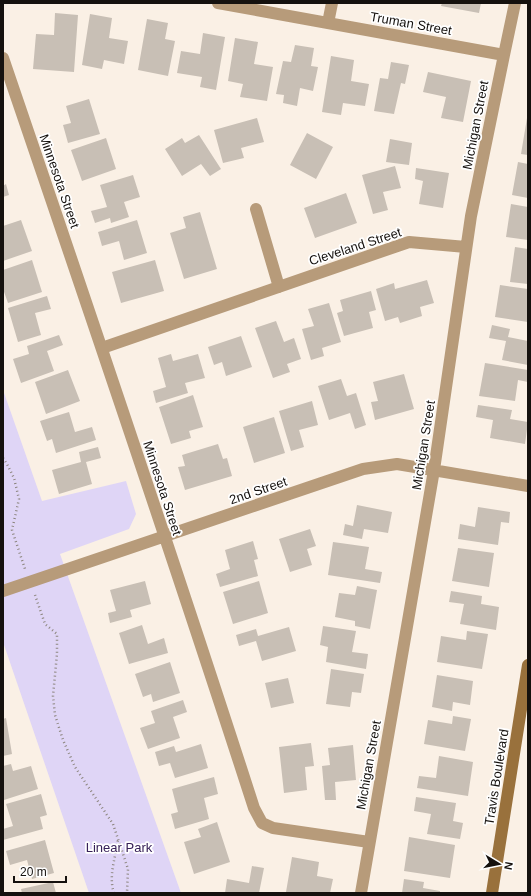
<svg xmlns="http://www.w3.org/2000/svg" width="531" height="896" viewBox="0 0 531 896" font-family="Arial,sans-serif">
  <rect width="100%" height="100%" fill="#faf0e5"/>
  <path fill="#dfd5f6" d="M3 390 42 501 126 481 136 514 129 529 60 554 181 893H89L3 642Z"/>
  <path fill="#c8bfb5" d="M442 3H481L479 13 441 6Z
    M55 13 78 15 74 72 33 69 36 34 54 35Z
    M90 14 112 18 109 38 128 41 124 64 104 60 102 69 82 65Z
    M147 19 168 23 165 39 175 41 168 76 138 70Z
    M203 33 225 37 216 90 200 87 202 77 177 73 181 51 200 54Z
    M235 38 258 42 254 64 273 67 267 101 240 97 243 84 228 81Z
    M295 45 314 48 311 66 318 67 313 91 300 88 297 106 283 103 284 95 276 94 283 61 291 62Z
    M331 56 354 60 351 81 369 84 365 106 343 103 341 115 322 112Z
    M391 62 409 65 405 84 401 83 394 114 374 111 380 78 388 79Z
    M428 72 471 81 463 122 441 118 446 97 423 92Z
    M89 99 100 134 68 143 63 125 71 123 66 106Z
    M257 118 264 142 241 148 244 158 223 163 214 130Z
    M527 118H528V155L521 154Z
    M307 133 333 147 316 179 290 165Z
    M199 135 221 169 210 176 201 164 182 176 165 149 182 138 185 143Z
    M106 138 116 169 82 181 71 150Z
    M390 139 412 143 409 165 386 162Z
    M518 162 528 164V198L512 195Z
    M395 166 401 188 383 192 388 210 373 214 362 175Z
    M416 168 449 173 443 208 419 204 423 181 415 179Z
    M133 175 140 197 124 202 129 217 111 223 110 218 95 223 91 211 107 207 100 185Z
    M6 184 9 195 3 197V186Z
    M346 193 357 223 315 238 304 208Z
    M511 204 528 207V240L506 237Z
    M200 212 217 269 184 279 170 233 186 228 183 217Z
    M21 220 32 251 3 261V226Z
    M137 220 147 253 124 260 119 241 102 246 98 232Z
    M515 247 528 249V284L510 282Z
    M32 260 42 292 8 303 3 289V270Z
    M155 260 164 291 121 303 112 272Z
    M427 280 434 303 420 307 422 316 400 323 398 317 385 321 376 289 394 283 395 289Z
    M500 285 528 289V322L495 317Z
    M371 291 376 310 369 312 373 328 344 336 337 313 343 311 340 300Z
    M47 296 51 309 35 313 41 335 18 342 8 308Z
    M329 303 341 342 322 348 324 356 311 360 302 329 314 326 308 309Z
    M276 321 284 342 294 338 301 359 287 364 290 372 273 378 255 328Z
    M492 325 510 329 508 337 528 341V365L502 360 506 341 489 338Z
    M59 335 63 345 47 351 54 371 21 383 13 359 29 354 27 346Z
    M241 336 252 367 226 376 222 362 214 365 208 347Z
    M171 354 173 361 198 354 205 378 185 383 188 393 156 403 153 391 166 387 158 358Z
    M485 363 528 370V382L518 380 515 401 479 396Z
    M68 370 80 401 46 414 35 382Z
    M404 374 414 409 375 420 371 402 378 401 373 382Z
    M341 379 347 396 356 393 366 425 355 429 350 413 329 420 318 386Z
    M193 395 203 427 189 431 191 438 171 444 159 407Z
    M312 401 318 425 299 430 304 447 291 451 279 411Z
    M478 405 512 410 510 419 528 422 525 444 490 438 493 420 476 417Z
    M69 412 75 432 92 427 96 440 56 453 52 439 47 441 40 421Z
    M274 417 285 453 254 463 243 427Z
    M218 444 223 459 227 458 232 476 185 490 178 467 185 466 182 455Z
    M98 447 101 458 86 462 92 484 59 494 52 470 81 462 79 452Z
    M357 505 392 512 388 533 364 529 362 539 343 535 345 524 353 526Z
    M478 507 510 512 509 523 501 522 498 545 458 539 460 524 475 527Z
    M310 529 316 546 307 549 312 565 290 572 279 539Z
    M253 541 258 559 254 560 258 576 220 587 216 574 230 569 225 550Z
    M333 542 369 547 365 569 382 572 380 583 328 575Z
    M458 548 494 553 489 587 452 581Z
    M145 581 151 604 130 610 132 617 110 623 108 613 116 611 110 590Z
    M259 581 268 613 233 624 223 592Z
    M357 586 377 590 370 629 355 626V621L335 617 339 593 355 595Z
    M451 591 482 596 481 604 499 607 496 630 460 624 464 604 449 602Z
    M142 625 148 644 164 638 168 653 129 664 119 633Z
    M323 626 356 631 352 652 368 654 366 669 326 662 328 647 320 645Z
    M289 627 296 651 262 661 256 641 239 646 236 635 256 629 258 636Z
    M467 631 488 634 482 669 437 662 441 636 466 640Z
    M170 662 180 693 153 702 151 694 143 697 135 674Z
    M331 669 364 674 361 693 352 692 350 707 326 704Z
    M437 675 473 681 470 705 453 702 452 711 432 707Z
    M288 678 294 703 271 708 265 683Z
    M183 700 187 712 173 717 180 738 148 749 140 728 155 723 151 711Z
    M453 716 471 719 465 751 424 744 428 720 452 724Z
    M6 718 12 754 3 756V719Z
    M311 743 314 766 305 767 307 790 284 793 279 747Z
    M201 744 208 768 175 778 170 763 159 766 155 752 174 746 176 752Z
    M353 745 356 780 335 782 336 800H325L322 766 330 765 328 748Z
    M439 756 473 762 468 796 417 788 419 776 436 778Z
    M11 764 13 771 31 766 38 789 4 800 3 766Z
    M214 777 218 794 204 798 209 819 175 829 171 814 178 812 172 789Z
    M41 794 47 815 40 817 43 829 3 840V829L13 826 6 804Z
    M416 797 456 803 453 821 463 823 460 839 427 834 431 814 414 811Z
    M217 822 230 862 194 874 184 842 201 837 198 829Z
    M409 837 455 845 450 878 404 871Z
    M45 840 54 873 32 879 27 860 10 865 6 851Z
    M292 857 319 862 317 876 333 879 330 893 286 892Z
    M252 866 264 868 259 893H225L227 879 249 883Z
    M404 879 424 882 423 888 440 891V893H402Z
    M53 882 56 893H22L21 889Z"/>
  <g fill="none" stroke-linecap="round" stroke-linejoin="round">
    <path stroke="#8d867f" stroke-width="2.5" stroke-dasharray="1 3" stroke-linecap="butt" d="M3 458 7 464 14 478 19 499 12 530 25 569
      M35 595 45 624 57 634V654L53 696 55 715 63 740 75 767 113 824 128 869 127 893
      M114 893C108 875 116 857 118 839"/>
    <path stroke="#b79b7a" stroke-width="12" d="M218 3 504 55
      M328 23 332 3
      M3 58C88 307 173 557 254 808L262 823 273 828 369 842
      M256 209 279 287
      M102 348 409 242 466 247
      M3 591 363 469 397 464 528 486
      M361 893 434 470 471 216 504 55 515 3"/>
    <path stroke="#99713c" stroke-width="12" d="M492 893 528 665"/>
  </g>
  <g text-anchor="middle" stroke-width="3.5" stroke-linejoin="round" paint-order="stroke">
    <g font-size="13" fill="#15110e" stroke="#fff">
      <text transform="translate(411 23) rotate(10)" y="5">Truman Street</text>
      <text transform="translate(475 125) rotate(-79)" y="5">Michigan Street</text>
      <text transform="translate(60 181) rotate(71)" y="5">Minnesota Street</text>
      <text transform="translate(355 246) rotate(-18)" y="5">Cleveland Street</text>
      <text transform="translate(423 445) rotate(-81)" y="5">Michigan Street</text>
      <text transform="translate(163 488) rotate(72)" y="5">Minnesota Street</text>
      <text transform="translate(258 490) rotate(-19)" y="5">2nd Street</text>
      <text transform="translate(368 765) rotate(-80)" y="5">Michigan Street</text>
      <text transform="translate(496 777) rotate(-81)" y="5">Travis Boulevard</text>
    </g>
    <g font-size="13" fill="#372158" stroke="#fff">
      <text x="119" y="852">Linear Park</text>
    </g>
  </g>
  <rect width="531" height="896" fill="none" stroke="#15110e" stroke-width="8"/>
  <g transform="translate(499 864) rotate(100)" stroke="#ffffff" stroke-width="3" paint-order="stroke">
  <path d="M0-3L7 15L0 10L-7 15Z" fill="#15110e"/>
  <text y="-6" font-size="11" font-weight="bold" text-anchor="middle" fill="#15110e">N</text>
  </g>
  <path d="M14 876v6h52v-6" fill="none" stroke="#15110e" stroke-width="2"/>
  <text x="20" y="876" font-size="12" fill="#15110e" stroke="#ffffff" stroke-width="3" paint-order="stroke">20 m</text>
</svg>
